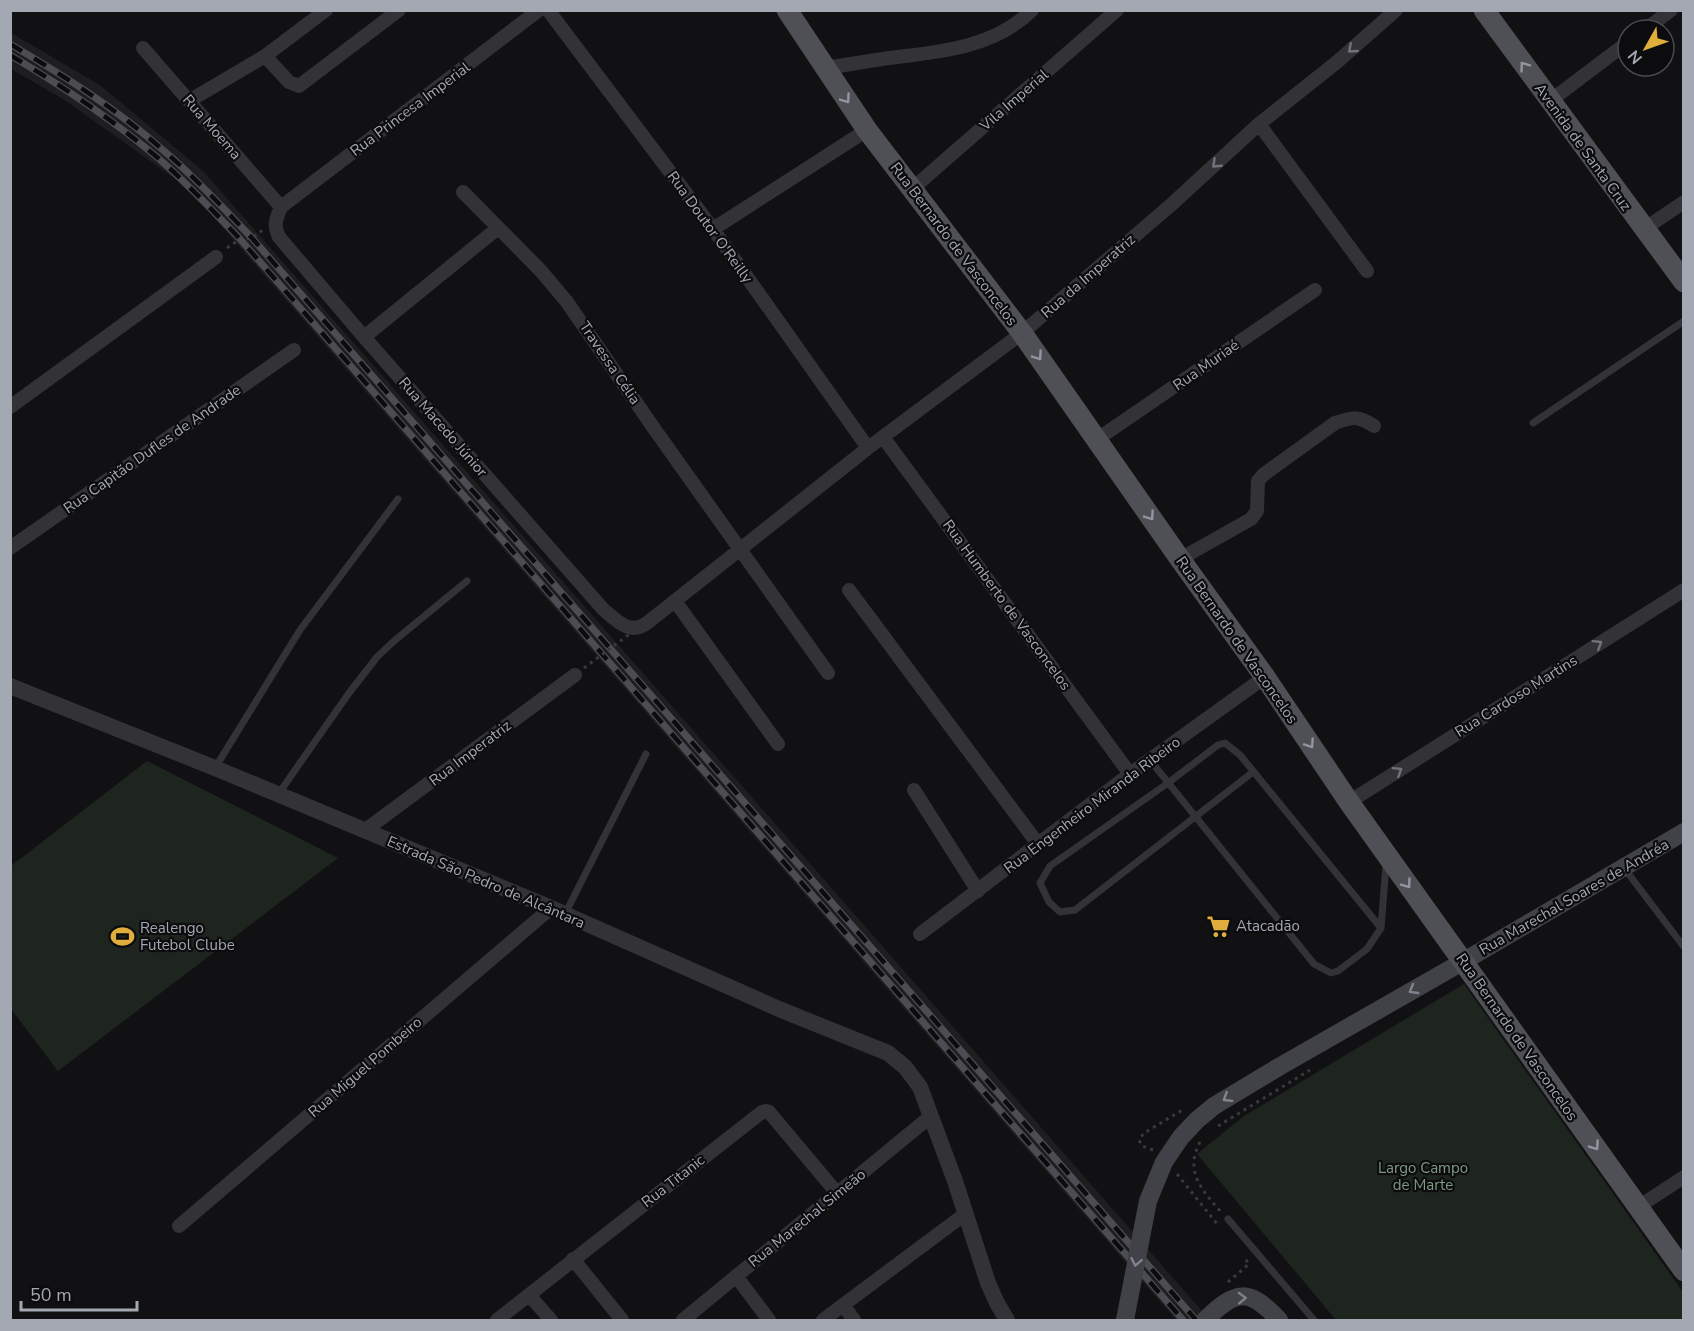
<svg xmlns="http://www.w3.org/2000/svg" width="1694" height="1331" viewBox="0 0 1694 1331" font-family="'Nunito Sans',sans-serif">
  <rect width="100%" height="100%" fill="#111113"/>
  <path fill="#1e1d1f" d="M11 33 100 85 203 171 1210 1320H1176L189 189 66 101 11 69Z"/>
  <path fill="#1e251f" d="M147 761 338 858 58 1071 11 1009V866Z
    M1464 984 1683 1292V1320H1336L1197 1154 1244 1116Z"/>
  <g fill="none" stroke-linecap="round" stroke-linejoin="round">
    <path stroke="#393a3e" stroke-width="3" stroke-dasharray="3 4.5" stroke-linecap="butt" d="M227 248 240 239 252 238 263 230
      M1218 1126 1310 1070
      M1200 1142C1184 1172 1202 1190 1221 1212
      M1153 1150 1142 1146 1139 1140 1144 1133 1184 1109
      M1177 1174 1218 1225
      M1228 1282 1249 1264 1243 1256"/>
    <path stroke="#333337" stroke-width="7" d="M1533 423 1684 321
      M1150 760 1314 964 1331 973 1338 971 1367 949 1381 928 1386 865
      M215 768 300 630 398 499
      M1253 772 1075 910 1060 912 1049 902 1040 883 1050 866 1168 783 1218 745 1225 743 1240 755 1381 928
      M279 793 349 693 377 657 394 641 467 581
      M1624 868 1684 947
      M565 914 646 754
      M1228 1219 1314 1320"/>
    <path stroke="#333337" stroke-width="14" d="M539 10 281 207C276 219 273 225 279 237L364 337 603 609C616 620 630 636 647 623L868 448 1022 333 1172 204 1259 124 1337 62 1396 10
      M548 10 713 229 868 448
      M1645 30 1671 10
      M143 48 281 207
      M265 56 289 82 299 86 399 10
      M825 68C846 65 868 61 889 58 939 52 994 48 1032 10
      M189 101 265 56 326 10
      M1550 101 1628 42
      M1259 124 1367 271
      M912 189 1117 10
      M463 192 541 271 567 302 653 427 828 673
      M713 229 867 130
      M1644 229 1684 202
      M364 337 498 228
      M10 407 216 257
      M883 437 1130 774
      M1096 440 1315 290
      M10 548 294 350
      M1180 559 1251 519 1257 511 1258 481 1263 475 1335 423C1353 417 1358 415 1374 426
      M849 590 1038 844
      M675 601 778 744
      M914 790 978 891
      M1349 802 1684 590
      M364 831 575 675
      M920 934 1130 774 1265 677
      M1638 1207 1684 1177
      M179 1226 551 908
      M573 1259 622 1320
      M736 1276 769 1320
      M529 1295 551 1320
      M843 1305 854 1320
      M497 1320 762 1112 766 1111 769 1112 837 1193
      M683 1320 931 1116
      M823 1320 965 1214"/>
    <path stroke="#333337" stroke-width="16" d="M10 686 215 768 551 908 779 1009 888 1053 905 1067 920 1087 955 1181 988 1283 997 1303 1007 1320"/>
    <path stroke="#414247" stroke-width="18" d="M1277 1068 1464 961 1684 832
      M1205 1320C1236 1290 1248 1287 1279 1320"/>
    <path stroke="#4f5056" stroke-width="21" d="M787 10 867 130 1022 333 1180 559 1265 677 1349 802 1684 1271
      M1484 10 1684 282"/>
    <defs>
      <path id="rail" d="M10 44C64 76 117 109 164 151 196 178 223 208 252 238L1196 1320
        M10 55C62 86 112 119 158 158 187 183 213 211 240 239L1183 1320"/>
    </defs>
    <use href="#rail" stroke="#4c4d52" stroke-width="7"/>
    <use href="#rail" stroke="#0c0c0e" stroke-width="4.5" stroke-dasharray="14" stroke-linecap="butt"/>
    <path stroke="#393a3e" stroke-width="3" stroke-dasharray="3 4.5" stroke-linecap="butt" d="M584 668 631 633"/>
    <path stroke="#414247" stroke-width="18" d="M1125 1320 1148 1201 1164 1162 1181 1137 1197 1120 1214 1106 1277 1068"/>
  </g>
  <defs><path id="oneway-chevron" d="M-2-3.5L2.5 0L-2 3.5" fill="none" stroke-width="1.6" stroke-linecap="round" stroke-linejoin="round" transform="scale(1.5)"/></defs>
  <g stroke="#71737b">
    <use href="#oneway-chevron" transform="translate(1352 49) rotate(139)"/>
    <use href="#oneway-chevron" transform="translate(1216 164) rotate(137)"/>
    <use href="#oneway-chevron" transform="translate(1598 644) rotate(-32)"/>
    <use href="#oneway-chevron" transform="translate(1398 771) rotate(-32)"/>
  </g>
  <g stroke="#9396a0">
    <use href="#oneway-chevron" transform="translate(1524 66) rotate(-126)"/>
    <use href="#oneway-chevron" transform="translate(846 99) rotate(55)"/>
    <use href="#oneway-chevron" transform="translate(1038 356) rotate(55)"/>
    <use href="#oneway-chevron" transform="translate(1150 516) rotate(55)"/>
    <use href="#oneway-chevron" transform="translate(1310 744) rotate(56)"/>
    <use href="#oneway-chevron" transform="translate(1407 884) rotate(54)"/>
    <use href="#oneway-chevron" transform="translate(1595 1146) rotate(55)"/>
  </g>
  <g stroke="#81848d">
    <use href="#oneway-chevron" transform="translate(1413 990) rotate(150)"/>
    <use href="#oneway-chevron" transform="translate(1227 1098) rotate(148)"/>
    <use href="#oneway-chevron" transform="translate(1136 1262) rotate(101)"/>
    <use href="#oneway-chevron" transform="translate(1242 1298) rotate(-2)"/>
  </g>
  <defs>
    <symbol id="supermarket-bare" viewBox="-9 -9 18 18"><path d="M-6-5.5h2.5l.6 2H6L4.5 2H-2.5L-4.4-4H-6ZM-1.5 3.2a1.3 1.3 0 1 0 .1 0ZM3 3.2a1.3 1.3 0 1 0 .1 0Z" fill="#dfae3d" stroke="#0c0c0e" stroke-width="2.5" paint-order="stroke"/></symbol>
    <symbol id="stadium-bare" viewBox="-9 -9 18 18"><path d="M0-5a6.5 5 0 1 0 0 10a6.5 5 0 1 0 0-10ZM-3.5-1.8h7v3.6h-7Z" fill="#dfae3d" stroke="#0c0c0e" stroke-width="2.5" paint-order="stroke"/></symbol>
  </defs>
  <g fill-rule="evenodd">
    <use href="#supermarket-bare" x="1202" y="910" width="33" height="33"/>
    <use href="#stadium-bare" x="106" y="920" width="33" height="33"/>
  </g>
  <g text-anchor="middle" stroke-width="4.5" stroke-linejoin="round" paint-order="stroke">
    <g font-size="15" fill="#a4a8b2" stroke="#0c0c0e">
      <text transform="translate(1014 100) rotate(-41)" y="5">Vila Imperial</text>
      <text transform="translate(410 109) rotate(-37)" y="5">Rua Princesa Imperial</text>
      <text transform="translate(212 127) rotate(49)" y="5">Rua Moema</text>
      <text transform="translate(1583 147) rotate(54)" y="5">Avenida de Santa Cruz</text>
      <text transform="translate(710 227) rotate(54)" y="5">Rua Doutor O'Reilly</text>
      <text transform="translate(954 244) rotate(53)" y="5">Rua Bernardo de Vasconcelos</text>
      <text transform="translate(1088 276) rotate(-41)" y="5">Rua da Imperatriz</text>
      <text transform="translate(610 363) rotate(56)" y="5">Travessa Célia</text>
      <text transform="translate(1206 365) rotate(-35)" y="5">Rua Muriaé</text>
      <text transform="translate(443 427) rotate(49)" y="5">Rua Macedo Júnior</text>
      <text transform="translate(152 449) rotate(-35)" y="5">Rua Capitão Dufles de Andrade</text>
      <text transform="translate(1007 605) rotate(54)" y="5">Rua Humberto de Vasconcelos</text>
      <text transform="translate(1237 640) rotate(55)" y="5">Rua Bernardo de Vasconcelos</text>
      <text transform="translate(1516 696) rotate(-32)" y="5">Rua Cardoso Martins</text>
      <text transform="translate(470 753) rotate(-37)" y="5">Rua Imperatriz</text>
      <text transform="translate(1092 805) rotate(-37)" y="5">Rua Engenheiro Miranda Ribeiro</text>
      <text transform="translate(486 882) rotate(23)" y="5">Estrada São Pedro de Alcântara</text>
      <text transform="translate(1574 897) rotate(-30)" y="5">Rua Marechal Soares de Andréa</text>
      <text transform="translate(1517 1037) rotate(55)" y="5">Rua Bernardo de Vasconcelos</text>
      <text transform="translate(365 1067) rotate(-41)" y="5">Rua Miguel Pombeiro</text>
      <text transform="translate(673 1181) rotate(-38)" y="5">Rua Titanic</text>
      <text transform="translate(807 1218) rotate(-39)" y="5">Rua Marechal Simeão</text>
    </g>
    <g font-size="15" fill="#a4a8b2" stroke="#0c0c0e" text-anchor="start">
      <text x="1236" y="931">Atacadão</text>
      <text x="140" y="933">Realengo<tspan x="140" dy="17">Futebol Clube</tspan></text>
    </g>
    <g font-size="15" fill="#7d9b80" stroke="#0c0c0e">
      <text x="1423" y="1173">Largo Campo<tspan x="1423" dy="17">de Marte</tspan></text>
    </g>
  </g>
  <rect width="1694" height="1331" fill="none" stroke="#a4a8b2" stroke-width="24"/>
  <g transform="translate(1646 48) rotate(230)"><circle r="28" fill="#0c0c0e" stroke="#494a50" stroke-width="1.5"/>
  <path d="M0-4.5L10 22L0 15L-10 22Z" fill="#dfae3d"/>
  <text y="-9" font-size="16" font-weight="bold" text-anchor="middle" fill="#a4a8b2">N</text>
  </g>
  <path d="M21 1301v9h116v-9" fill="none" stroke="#a4a8b2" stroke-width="3"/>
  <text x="30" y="1301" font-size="18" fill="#a4a8b2" stroke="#0c0c0e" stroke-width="4.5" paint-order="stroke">50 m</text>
</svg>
